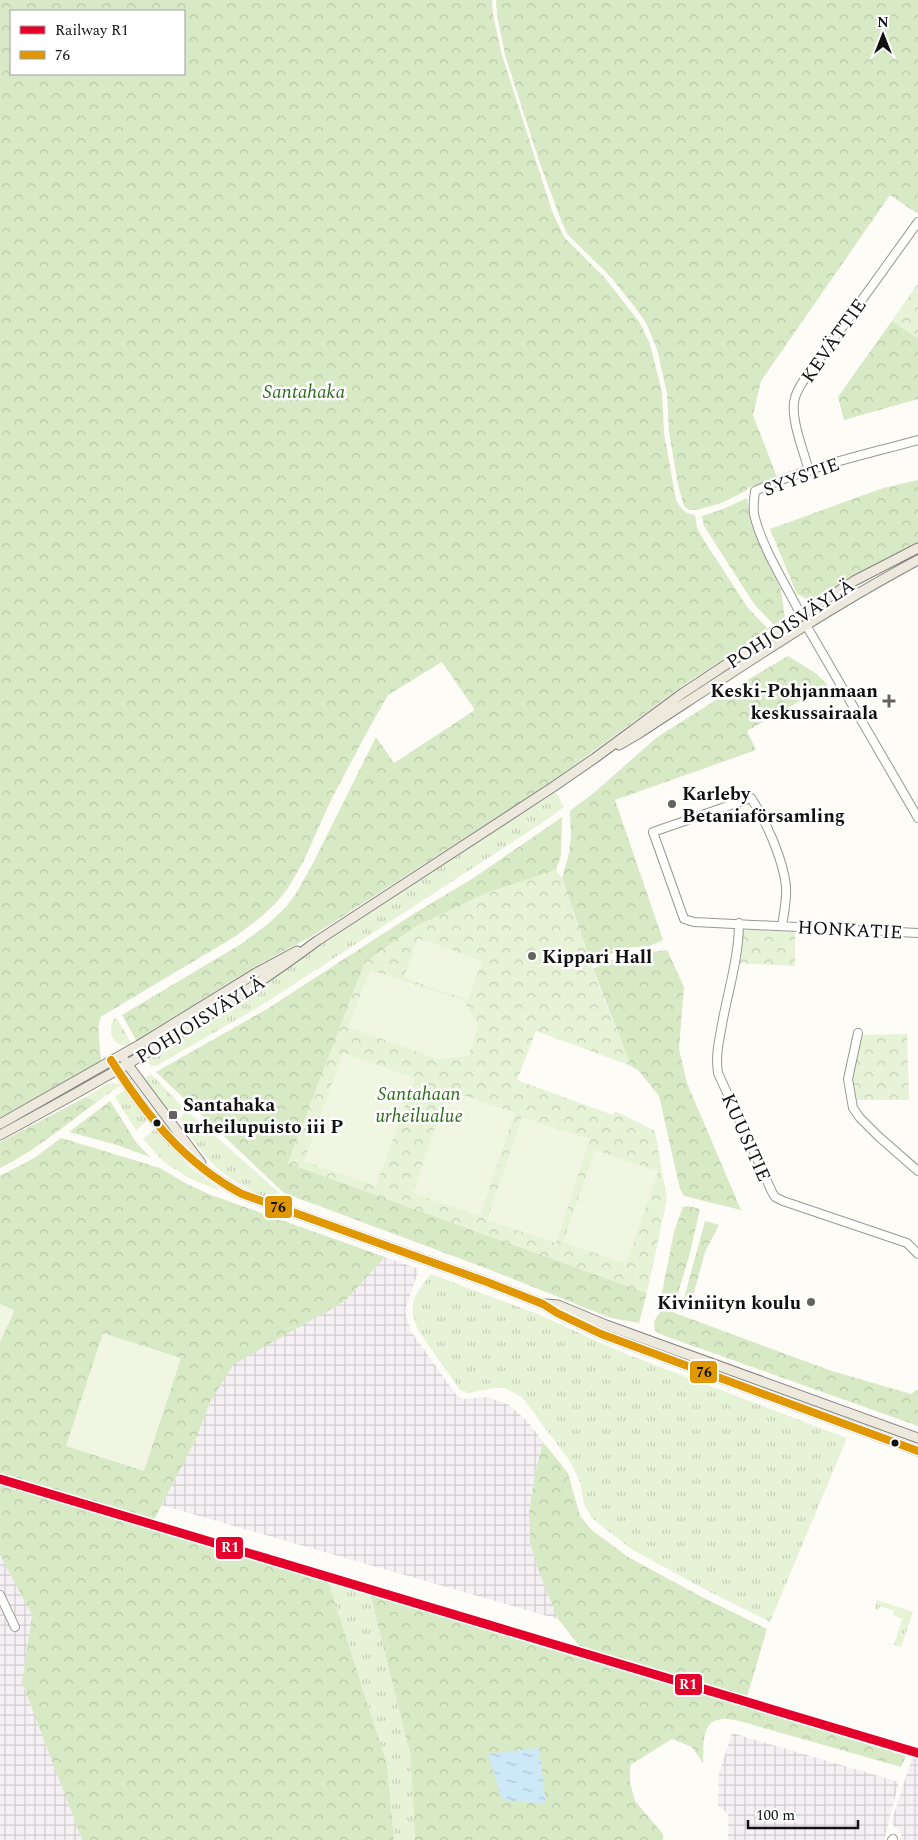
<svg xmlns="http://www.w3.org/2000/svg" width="918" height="1840" viewBox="0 0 918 1840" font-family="Spectral,serif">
  <defs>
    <pattern id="industrial-grid" width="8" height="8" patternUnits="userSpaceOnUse" patternTransform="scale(1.25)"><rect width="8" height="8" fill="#f5f0f3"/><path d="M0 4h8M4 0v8" fill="none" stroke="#d1cdcf"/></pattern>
    <pattern id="grass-tufts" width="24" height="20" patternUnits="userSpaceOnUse" patternTransform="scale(1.25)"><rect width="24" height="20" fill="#e7f3d7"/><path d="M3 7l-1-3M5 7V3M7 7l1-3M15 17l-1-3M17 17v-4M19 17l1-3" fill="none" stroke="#c5cfb8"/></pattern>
    <pattern id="forest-crowns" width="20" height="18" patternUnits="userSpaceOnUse" patternTransform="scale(1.25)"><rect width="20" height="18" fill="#d8eac5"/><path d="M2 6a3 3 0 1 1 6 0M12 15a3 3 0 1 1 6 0" fill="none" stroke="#b8c8a8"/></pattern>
    <pattern id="park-crowns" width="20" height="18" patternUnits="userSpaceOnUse" patternTransform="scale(1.25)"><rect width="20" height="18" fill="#e7f3d7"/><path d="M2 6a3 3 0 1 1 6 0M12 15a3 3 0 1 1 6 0" fill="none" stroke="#c5cfb8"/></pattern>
    <pattern id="water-ripples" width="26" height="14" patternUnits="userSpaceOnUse" patternTransform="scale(1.25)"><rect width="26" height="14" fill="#cde8f7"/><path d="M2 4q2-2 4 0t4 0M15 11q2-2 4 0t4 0" fill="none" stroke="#afc6d3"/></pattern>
  </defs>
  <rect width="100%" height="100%" fill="#fdfcf7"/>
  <path fill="url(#industrial-grid)" d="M385 1257 419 1269 405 1310 408 1323 413 1334 457 1396 463 1399 488 1397 509 1405 528 1422 543 1442 535 1474 529 1512 530 1543 537 1567 558 1619 161 1505 197 1437 210 1402 234 1363 345 1301Z
    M0 1555 32 1615 22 1682 82 1840H0Z
    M732 1733 899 1782 884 1840H728V1814L718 1806 719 1773Z
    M913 1755 918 1756V1840H900L902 1833 891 1823Z"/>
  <path fill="url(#grass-tufts)" d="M554 793 557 794 564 807 542 823 262 1005 156 1066H151L147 1059Z
    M116 1017 132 1044C114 1052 104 1029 116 1017Z
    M151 1074 183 1107 176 1114C160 1108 152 1092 142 1079Z
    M115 1083 121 1085 97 1102 86 1097 107 1084Z
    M126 1089 148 1120 136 1130 115 1097Z
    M186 1110 292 1204C280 1204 270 1199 259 1194 221 1177 200 1155 180 1119Z
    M155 1129 191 1168 218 1188V1190L189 1178 164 1162 143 1139Z
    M431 1274 535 1313 626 1354 847 1438 770 1622 706 1590 631 1549 592 1518 584 1504 580 1482 569 1460 522 1397 504 1388H494L467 1393 460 1390 418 1330C407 1303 414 1295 431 1274Z
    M328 1581 370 1593 411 1758 415 1840H394L387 1764Z
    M877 1600 913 1612 901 1647 894 1645 902 1619 893 1615 894 1611 880 1606 878 1610 875 1609Z"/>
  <path fill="url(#forest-crowns)" fill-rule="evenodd" d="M0 0H492L493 15 502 55 552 211 564 237 605 278 640 323 650 344 662 392 664 433 676 500C681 509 685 514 695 515L697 528 705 542 748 608 769 630 685 684 547 785 309 938 261 963 136 1040 122 1015 241 944 268 924 286 907 297 892 313 863 376 737 394 763 475 710 442 662 388 695 366 734 331 800 304 860 288 888 277 902 261 917 236 936 102 1016C95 1024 101 1049 101 1061L0 1118ZM11 11H184V74H11Z
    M496 0H918V214L890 195 761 381 753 415 777 477 748 488 746 491 721 503 697 510H689L684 506 678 485 669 432 667 394 657 349 646 323 634 306 609 275 568 235 562 223 539 161 505 55 497 15Z
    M918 284V399L844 420 838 397Z
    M918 480V543L888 557 819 598 807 599 797 594 770 529 883 488Z
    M747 498 750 515 758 538 781 590 785 619 774 625 754 604 704 526 702 516 723 509Z
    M788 656 817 674 828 685 747 731 756 750 615 800 663 940 649 946 624 948 591 963 562 878 569 853 571 833 570 811 596 791 656 738 744 682Z
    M562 817 561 855 556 870 487 893 417 926 365 962 288 1163 647 1293 639 1323 611 1318 488 1269 284 1193 156 1072 267 1009 415 913 472 879Z
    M667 950 684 987 679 1049 687 1083 741 1210 684 1196 680 1189 659 1096 639 1071 631 1066 593 969 623 955Z
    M86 1097 97 1102C65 1125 35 1151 0 1168V1142Z
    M110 1101 136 1142 150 1157 117 1145 69 1132Z
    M61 1138 160 1168 187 1184 211 1195 385 1257 345 1301 234 1364 210 1402 197 1437 153 1522 0 1476V1342L14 1311 0 1304V1176L34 1158Z
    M688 1206 700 1209 690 1253 675 1303 661 1298 674 1232 683 1207Z
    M705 1221 719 1225 705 1252 690 1307 682 1306Z
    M664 1309 832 1371 911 1394 918 1389V1426L665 1336 655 1331C652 1321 657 1315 664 1309Z
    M543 1442 568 1473 580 1516 592 1530 628 1557 704 1598 767 1629 747 1697 581 1648 558 1619 537 1567 530 1543 529 1512 535 1474Z
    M0 1484 328 1581 387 1764 394 1840H82L22 1682 32 1615 0 1555Z
    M370 1593 906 1756 901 1767 743 1722C737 1721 729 1718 722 1719 700 1721 704 1746 703 1763L692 1747 672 1739 630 1765V1782L635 1801 663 1834V1840H415L411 1758Z"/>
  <path fill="url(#park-crowns)" d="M917 285H918V339L892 321Z
    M556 870 562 878 598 984 631 1066 536 1031 517 1080 613 1115 615 1111 655 1131 667 1199 647 1293 288 1163 365 962 417 926 487 893Z
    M742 929 795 932V966L737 963Z
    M907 1034 909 1100H856L851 1079 860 1035Z"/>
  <path fill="#f0f6e1" d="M418 938 482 961 468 1000 404 978Z
    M370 970 463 1000 478 1025 469 1056 438 1059 348 1027Z
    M343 1053 415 1078 376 1186 304 1161Z
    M448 1090 515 1113 480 1216 413 1193Z
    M522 1117 590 1139 556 1243 487 1220Z
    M595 1150 658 1171 626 1264 563 1242Z
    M0 1304 14 1310 0 1342Z
    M103 1333 181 1358 144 1471 66 1446Z"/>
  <path fill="url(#water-ripples)" d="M539 1748 546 1804 502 1800 488 1754Z"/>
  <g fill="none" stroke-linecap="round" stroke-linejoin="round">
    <defs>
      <path id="minor" d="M809 471C804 452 789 416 795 398 796 393 799 388 802 383L918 222
        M801 615C786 585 761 546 754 514 753 506 754 499 755 491 807 467 864 455 918 440
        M806 625 918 818
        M739 923C739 955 729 988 723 1019 720 1037 715 1054 718 1073L772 1192 775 1197 783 1201 907 1243 918 1254
        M782 926C784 913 787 899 786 886 783 859 766 821 751 798L653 832 684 919 694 922 918 933
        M858 1033 848 1079 853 1108 860 1118 878 1136 918 1171
        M0 1595 15 1627
        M892 1840 893 1839"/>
      <path id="major" d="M619 745 638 734C730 674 821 612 918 560
        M111 1060C146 1115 184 1163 242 1194L487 1282 543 1304 557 1313 601 1334 918 1451
        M125 1061 201 1163
        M0 1124 139 1045 256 973 297 951
        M0 1135C109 1076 218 1015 317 941L553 787 595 758 683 693 775 632 854 581 918 548
        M546 1304 558 1305 606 1325 918 1438"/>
    </defs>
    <use href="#minor" stroke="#979795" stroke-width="10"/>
    <use href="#major" stroke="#858482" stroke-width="11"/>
    <use href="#minor" stroke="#fffffe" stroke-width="8"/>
    <use href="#major" stroke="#ede9dc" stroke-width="9"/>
    <defs>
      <path id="bus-1" d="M111 1060C146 1115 184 1163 242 1194L487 1282 543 1304 557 1313 601 1334 918 1451"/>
    </defs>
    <use href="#bus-1" stroke="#fff" stroke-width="11"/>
    <use href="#bus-1" stroke="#e09702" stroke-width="8"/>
    <defs>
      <path id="rail-1" d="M0 1479 918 1753"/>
    </defs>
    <use href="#rail-1" stroke="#fff" stroke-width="12"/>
    <use href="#rail-1" stroke="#e4002b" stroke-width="9"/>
  </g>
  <g fill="#646362" stroke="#fff" stroke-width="2">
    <path d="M886.5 693.5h5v5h5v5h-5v5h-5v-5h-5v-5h5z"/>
    <circle cx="672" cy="804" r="5"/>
    <circle cx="532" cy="956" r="5"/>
    <rect x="168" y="1110" width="10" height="10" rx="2.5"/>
    <circle cx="811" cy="1302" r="5"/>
  </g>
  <g fill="#111" stroke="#fff" stroke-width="2">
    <circle cx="157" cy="1123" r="4.5"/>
    <circle cx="895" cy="1443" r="4.5"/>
  </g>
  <g text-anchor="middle" stroke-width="5" stroke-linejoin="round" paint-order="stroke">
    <g font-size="19" fill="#111" stroke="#fff">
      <text transform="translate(833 340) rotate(-55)" y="7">KEVÄTTIE</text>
      <text transform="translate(801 476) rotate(-20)" y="7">SYYSTIE</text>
      <text transform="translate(790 623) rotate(-33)" y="7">POHJOISVÄYLÄ</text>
      <text transform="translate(850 929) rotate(3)" y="7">HONKATIE</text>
      <text transform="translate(200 1019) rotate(-32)" y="7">POHJOISVÄYLÄ</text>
      <text transform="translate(747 1137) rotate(66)" y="7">KUUSITIE</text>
    </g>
    <g font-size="19" font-style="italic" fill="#2f6b1f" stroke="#fff">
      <text x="304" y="398">Santahaka</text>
      <text x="419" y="1100">Santahaan<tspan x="419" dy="22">urheilualue</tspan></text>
    </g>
    <g font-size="19" font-weight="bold" fill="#111" stroke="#fff" text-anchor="start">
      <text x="878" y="697" text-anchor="end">Keski-Pohjanmaan<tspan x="878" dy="22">keskussairaala</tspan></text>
      <text x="682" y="800">Karleby<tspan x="682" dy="22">Betaniaförsamling</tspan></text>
      <text x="542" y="963">Kippari Hall</text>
      <text x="183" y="1111">Santahaka<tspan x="183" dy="22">urheilupuisto iii P</tspan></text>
      <text x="801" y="1309" text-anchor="end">Kiviniityn koulu</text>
    </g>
  </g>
  <g stroke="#fff" stroke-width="2">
    <rect x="264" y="1195" width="29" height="24" rx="5" fill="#e09702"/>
    <rect x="689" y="1360" width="29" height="24" rx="5" fill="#e09702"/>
    <rect x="215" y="1536" width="29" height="24" rx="5" fill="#e4002b"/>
    <rect x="674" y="1673" width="29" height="23" rx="5" fill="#e4002b"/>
  </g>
  <g font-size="14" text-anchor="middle" font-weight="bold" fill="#fff">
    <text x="230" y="1552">R1</text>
    <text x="688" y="1689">R1</text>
  </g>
  <g font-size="14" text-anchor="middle" font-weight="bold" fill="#111">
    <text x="278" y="1212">76</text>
    <text x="704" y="1377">76</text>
  </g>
  <rect x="10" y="10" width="175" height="65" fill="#ffffff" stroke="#a0a0a0"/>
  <rect x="20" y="26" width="25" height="8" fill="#e4002b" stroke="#a0a0a0"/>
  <text x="55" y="35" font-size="15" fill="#111111">Railway R1</text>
  <rect x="20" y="51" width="25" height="8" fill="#e09702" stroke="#a0a0a0"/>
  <text x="55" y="60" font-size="15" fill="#111111">76</text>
  <g transform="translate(883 35)" stroke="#ffffff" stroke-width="4" paint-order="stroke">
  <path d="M0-4L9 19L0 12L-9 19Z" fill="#111111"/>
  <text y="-8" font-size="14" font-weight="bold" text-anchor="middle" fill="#111111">N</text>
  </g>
  <path d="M748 1820v8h110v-8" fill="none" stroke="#111111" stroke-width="2.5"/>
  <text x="756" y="1820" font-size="15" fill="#111111" stroke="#ffffff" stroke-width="4" paint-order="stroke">100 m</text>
</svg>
